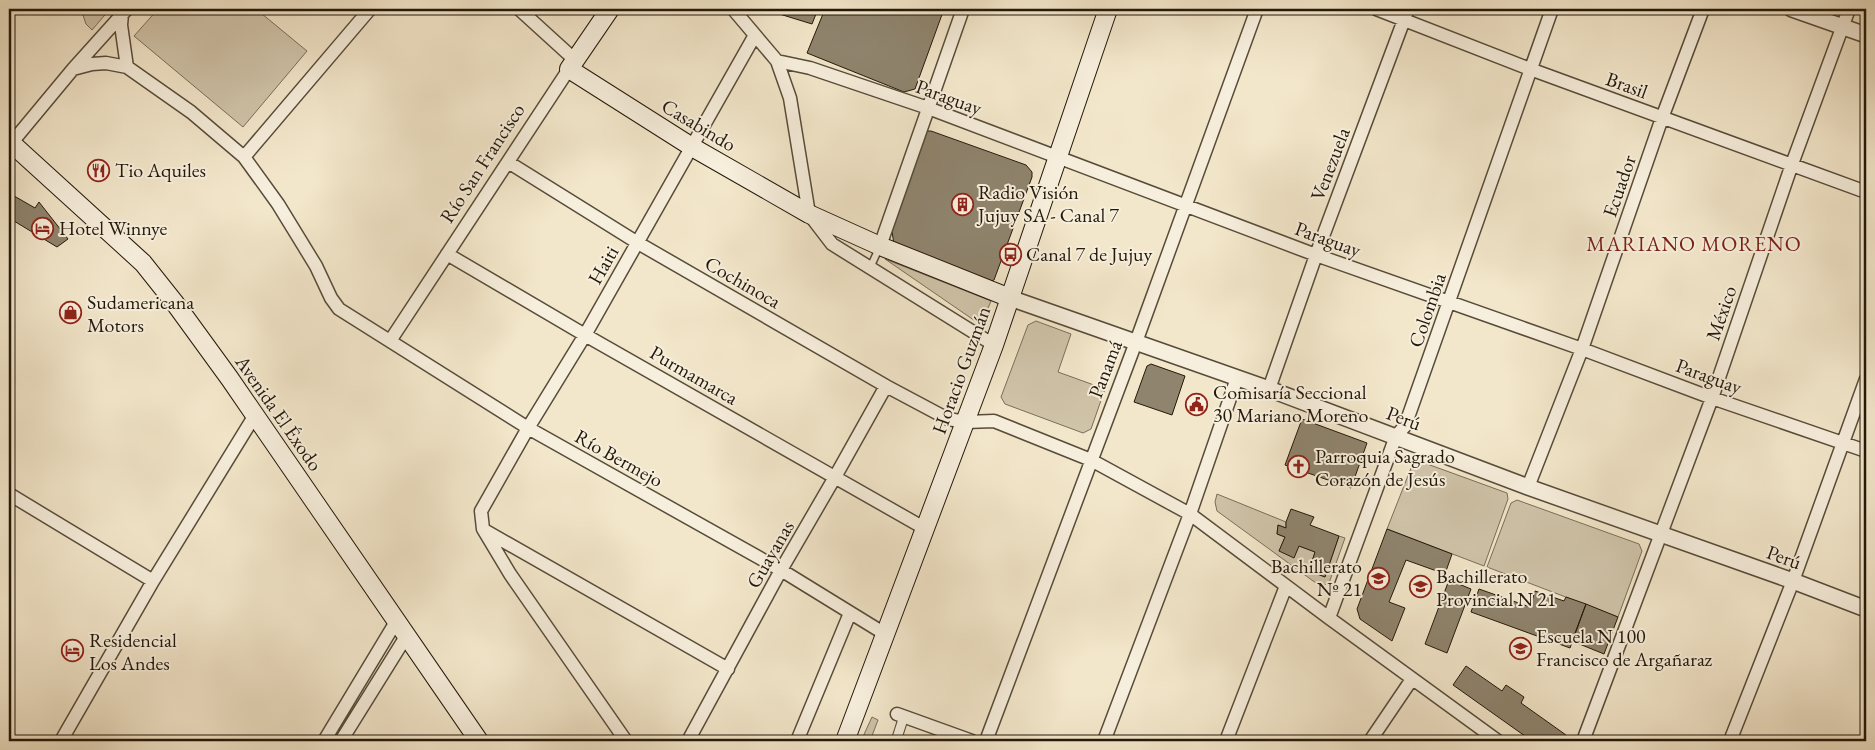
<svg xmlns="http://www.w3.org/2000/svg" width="1875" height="750" viewBox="0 0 1875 750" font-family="'EB Garamond',serif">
  <rect width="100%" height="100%" fill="#f3e7cb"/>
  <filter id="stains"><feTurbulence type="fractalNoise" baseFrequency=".004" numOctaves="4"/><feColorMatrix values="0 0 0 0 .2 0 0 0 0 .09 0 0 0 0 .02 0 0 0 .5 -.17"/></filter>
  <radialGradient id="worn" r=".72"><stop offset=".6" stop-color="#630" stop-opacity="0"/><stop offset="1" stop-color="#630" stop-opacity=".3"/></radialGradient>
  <path fill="#d0c4aa" stroke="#7a6e5a" d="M81 9H110L92 30 86 24Z
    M158 9H256L307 51 243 127 134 36Z
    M885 259 991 301 981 325Z
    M1036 321 1071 334 1058 372 1105 389 1091 429 1083 433 1005 404 1001 397 1028 325Z
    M1419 461 1507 493 1508 499 1484 566 1387 529 1413 463Z
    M1217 494 1286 522V528L1278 525 1277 534 1285 537 1279 551 1299 546 1315 552 1309 570 1325 577 1339 536 1345 538 1329 583 1320 586 1217 511 1215 502Z
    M1517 500 1639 544 1642 551 1618 617 1487 567 1511 503Z
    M872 717 878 720 870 741H861Z"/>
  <path fill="#8f846e" stroke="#23180a" d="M753 9H818L812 24 773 12 755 10Z
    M825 9H944L915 89 904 92 807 53Z
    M927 131H931L1026 165 1032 172V177L994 280 991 281 894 245 892 231Z
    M9 193 35 208 39 202 68 239 57 247 9 218Z
    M1151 364 1185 376 1172 415 1134 402 1147 366Z
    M1302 419 1367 443 1351 488 1285 465Z
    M1291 509 1314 517 1310 525 1339 536 1325 577 1309 571 1315 552 1299 546 1294 558 1279 551 1285 537 1277 534 1278 525 1286 528V522Z
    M1387 529 1452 554 1445 574 1406 560 1389 602 1405 608 1392 641 1360 619 1357 609Z
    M1449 580 1471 589 1447 653 1425 644Z
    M1479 589 1530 607 1535 591 1564 601 1566 597 1586 604 1570 648 1471 612Z
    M1586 604 1618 617 1604 654 1572 641Z
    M1466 666 1502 691 1506 685 1524 697 1521 703 1566 735 1562 740 1559 738 1557 741H1532L1453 685Z"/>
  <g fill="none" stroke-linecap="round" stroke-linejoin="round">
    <defs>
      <path id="service" d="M870 268 880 246"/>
      <path id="pedestrian" d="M896 741 904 716"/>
      <path id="minor" d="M519 9 575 60
        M733 9 777 61 790 98 809 214 832 244 994 345
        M1376 9 1530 69 1866 192
        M122 14 121 25 127 67
        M777 61 810 68 928 108 1316 255 1582 349 1712 398 1866 451
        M73 69 92 64 106 63 127 67 191 112 244 157 278 204 316 266 331 298 339 309 528 428 781 570 885 634
        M9 146 73 69 127 9
        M244 157 370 9
        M508 162 638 243 886 386 948 419 966 422 994 421 1091 460 1190 514 1329 618 1498 741
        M880 246 963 9
        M447 254 585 335 924 528
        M390 341 569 69
        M1269 389 1316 255 1408 9
        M1528 487 1582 349 1662 118 1703 9
        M9 494 153 581
        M484 530 728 669
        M1329 618 1396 436 1405 426 1552 9
        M897 714 972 741
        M61 741 153 581 255 415
        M324 741 397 620
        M341 741 407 635
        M626 741 510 574 483 529 481 511 528 428 585 335 755 35
        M688 741 781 570 835 477 886 386
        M797 741 850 613
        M986 741 1136 342 1257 9
        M1104 741 1190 514 1237 378
        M1226 741 1286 586
        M1370 741 1412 679
        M1583 741 1712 398 1792 164 1849 9
        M1730 741 1793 581 1866 379"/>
      <path id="tertiary" d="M1792 9 1866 35
        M1010 298 1269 389 1528 487 1793 581 1866 609"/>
      <path id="secondary" d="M610 9 569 69 692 147 809 214 880 246 1010 298
        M9 141 143 263 174 302 230 379 479 741
        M845 741 994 345 1108 9"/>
    </defs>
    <use href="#service" stroke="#574c3a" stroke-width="9"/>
    <use href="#pedestrian" stroke="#574c3a" stroke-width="11"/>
    <use href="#minor" stroke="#574c3a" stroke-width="15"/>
    <use href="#tertiary" stroke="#574c3a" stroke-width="18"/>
    <use href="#secondary" stroke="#23180a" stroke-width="20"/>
    <use href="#service" stroke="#f7efdd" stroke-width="6"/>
    <use href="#pedestrian" stroke="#f7efdd" stroke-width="9"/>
    <use href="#minor" stroke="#f7efdd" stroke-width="12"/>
    <use href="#tertiary" stroke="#f7efdd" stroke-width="15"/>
    <use href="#secondary" stroke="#f7efdd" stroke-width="18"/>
  </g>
  <defs>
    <symbol id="restaurant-ring" viewBox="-11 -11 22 22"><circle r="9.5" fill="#f7efdd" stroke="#8f2418" stroke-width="1.5"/><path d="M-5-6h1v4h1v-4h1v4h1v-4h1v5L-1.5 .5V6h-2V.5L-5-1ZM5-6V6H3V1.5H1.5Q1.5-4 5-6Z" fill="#8f2418"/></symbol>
    <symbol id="building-ring" viewBox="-11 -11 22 22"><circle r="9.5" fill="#f7efdd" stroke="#8f2418" stroke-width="1.5"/><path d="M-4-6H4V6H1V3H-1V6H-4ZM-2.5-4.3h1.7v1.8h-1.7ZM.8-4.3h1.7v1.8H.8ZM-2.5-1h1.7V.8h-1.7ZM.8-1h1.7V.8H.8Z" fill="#8f2418"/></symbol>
    <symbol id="hotel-ring" viewBox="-11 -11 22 22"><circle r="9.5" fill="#f7efdd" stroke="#8f2418" stroke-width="1.5"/><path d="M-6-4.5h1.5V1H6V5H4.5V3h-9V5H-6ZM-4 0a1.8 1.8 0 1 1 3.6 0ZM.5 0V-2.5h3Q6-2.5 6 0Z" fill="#8f2418"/></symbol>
    <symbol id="bus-ring" viewBox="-11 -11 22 22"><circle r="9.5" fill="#f7efdd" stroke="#8f2418" stroke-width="1.5"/><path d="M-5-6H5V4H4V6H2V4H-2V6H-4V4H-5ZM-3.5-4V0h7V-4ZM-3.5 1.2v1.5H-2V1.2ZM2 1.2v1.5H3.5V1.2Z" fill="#8f2418"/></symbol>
    <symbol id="shop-ring" viewBox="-11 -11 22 22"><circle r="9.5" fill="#f7efdd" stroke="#8f2418" stroke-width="1.5"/><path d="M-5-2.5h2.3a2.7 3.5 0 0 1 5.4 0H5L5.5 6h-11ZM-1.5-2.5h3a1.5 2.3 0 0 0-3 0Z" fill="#8f2418"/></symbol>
    <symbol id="civic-ring" viewBox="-11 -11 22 22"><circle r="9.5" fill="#f7efdd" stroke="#8f2418" stroke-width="1.5"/><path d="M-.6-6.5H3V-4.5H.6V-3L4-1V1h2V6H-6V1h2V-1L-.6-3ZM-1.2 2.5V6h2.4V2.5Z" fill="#8f2418"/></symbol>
    <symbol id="church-ring" viewBox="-11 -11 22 22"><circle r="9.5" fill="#f7efdd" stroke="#8f2418" stroke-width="1.5"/><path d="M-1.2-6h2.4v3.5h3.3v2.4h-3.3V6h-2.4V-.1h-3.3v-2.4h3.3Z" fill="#8f2418"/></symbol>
    <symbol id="school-ring" viewBox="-11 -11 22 22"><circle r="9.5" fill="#f7efdd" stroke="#8f2418" stroke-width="1.5"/><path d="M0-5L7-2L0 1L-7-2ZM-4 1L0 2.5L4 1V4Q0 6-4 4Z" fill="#8f2418"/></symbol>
  </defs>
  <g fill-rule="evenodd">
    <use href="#restaurant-ring" x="86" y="158" width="25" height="25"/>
    <use href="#building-ring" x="950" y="192" width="25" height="25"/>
    <use href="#hotel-ring" x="30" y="216" width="25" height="25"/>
    <use href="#bus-ring" x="998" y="242" width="25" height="25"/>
    <use href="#shop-ring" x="58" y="300" width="25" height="25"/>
    <use href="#civic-ring" x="1184" y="392" width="25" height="25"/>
    <use href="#church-ring" x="1286" y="454" width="25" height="25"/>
    <use href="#school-ring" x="1366" y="566" width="25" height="25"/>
    <use href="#school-ring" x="1408" y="574" width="25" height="25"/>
    <use href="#school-ring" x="1508" y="636" width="25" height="25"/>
    <use href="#hotel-ring" x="60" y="638" width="25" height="25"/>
  </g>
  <g text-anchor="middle" stroke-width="4" stroke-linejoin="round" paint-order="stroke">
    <g font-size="20" fill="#23180a" stroke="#f7efdd">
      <text transform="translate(1627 85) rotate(20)" y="7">Brasil</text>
      <text transform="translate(949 97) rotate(20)" y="7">Paraguay</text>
      <text transform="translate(699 125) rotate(31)" y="7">Casabindo</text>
      <text transform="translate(482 163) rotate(-57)" y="7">Río San Francisco</text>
      <text transform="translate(1330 164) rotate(-69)" y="7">Venezuela</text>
      <text transform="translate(1619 186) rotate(-71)" y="7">Ecuador</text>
      <text transform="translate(1328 239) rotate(20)" y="7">Paraguay</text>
      <text transform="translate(603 265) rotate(-60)" y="7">Haiti</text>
      <text transform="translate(743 282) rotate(30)" y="7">Cochinoca</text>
      <text transform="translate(1427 310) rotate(-71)" y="7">Colombia</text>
      <text transform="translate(1721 313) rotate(-71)" y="7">México</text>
      <text transform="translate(1105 369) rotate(-69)" y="7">Panamá</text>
      <text transform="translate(961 370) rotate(-70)" y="7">Horacio Guzmán</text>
      <text transform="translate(694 375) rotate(30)" y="7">Purmamarca</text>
      <text transform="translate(1709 376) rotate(20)" y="7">Paraguay</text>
      <text transform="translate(279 413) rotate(55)" y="7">Avenida El Éxodo</text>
      <text transform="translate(1404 418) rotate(21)" y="7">Perú</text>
      <text transform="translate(619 458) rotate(29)" y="7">Río Bermejo</text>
      <text transform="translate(770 554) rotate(-60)" y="7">Guayanas</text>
      <text transform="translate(1784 557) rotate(20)" y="7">Perú</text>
    </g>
    <g font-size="20" fill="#23180a" stroke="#f7efdd" text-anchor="start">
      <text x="115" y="177">Tio Aquiles</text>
      <text x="978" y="199">Radio Visión<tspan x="978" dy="23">Jujuy SA - Canal 7</tspan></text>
      <text x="59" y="235">Hotel Winnye</text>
      <text x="1026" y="261">Canal 7 de Jujuy</text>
      <text x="87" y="309">Sudamericana<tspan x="87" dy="23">Motors</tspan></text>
      <text x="1213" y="399">Comisaría Seccional<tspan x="1213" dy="23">30 Mariano Moreno</tspan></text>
      <text x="1315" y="463">Parroquia Sagrado<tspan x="1315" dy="23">Corazón de Jesús</tspan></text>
      <text x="1362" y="573" text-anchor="end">Bachillerato<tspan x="1362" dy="23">Nº 21</tspan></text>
      <text x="1436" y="583">Bachillerato<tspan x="1436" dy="23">Provincial N 21</tspan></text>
      <text x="1536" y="643">Escuela N 100<tspan x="1536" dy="23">Francisco de Argañaraz</tspan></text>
      <text x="89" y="647">Residencial<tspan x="89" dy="23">Los Andes</tspan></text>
    </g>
    <g font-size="21" letter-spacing="1" fill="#7a1f14" stroke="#f7efdd">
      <text x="1694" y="251">MARIANO MORENO</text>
    </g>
  </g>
  <rect width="1875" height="750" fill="none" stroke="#f3e7cb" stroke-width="30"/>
  <rect x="10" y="10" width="1855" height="730" fill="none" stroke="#23180a" stroke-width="2.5"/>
  <rect x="15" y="15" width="1845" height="720" fill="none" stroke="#23180a"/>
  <rect width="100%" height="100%" filter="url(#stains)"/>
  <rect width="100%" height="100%" fill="url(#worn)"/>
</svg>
